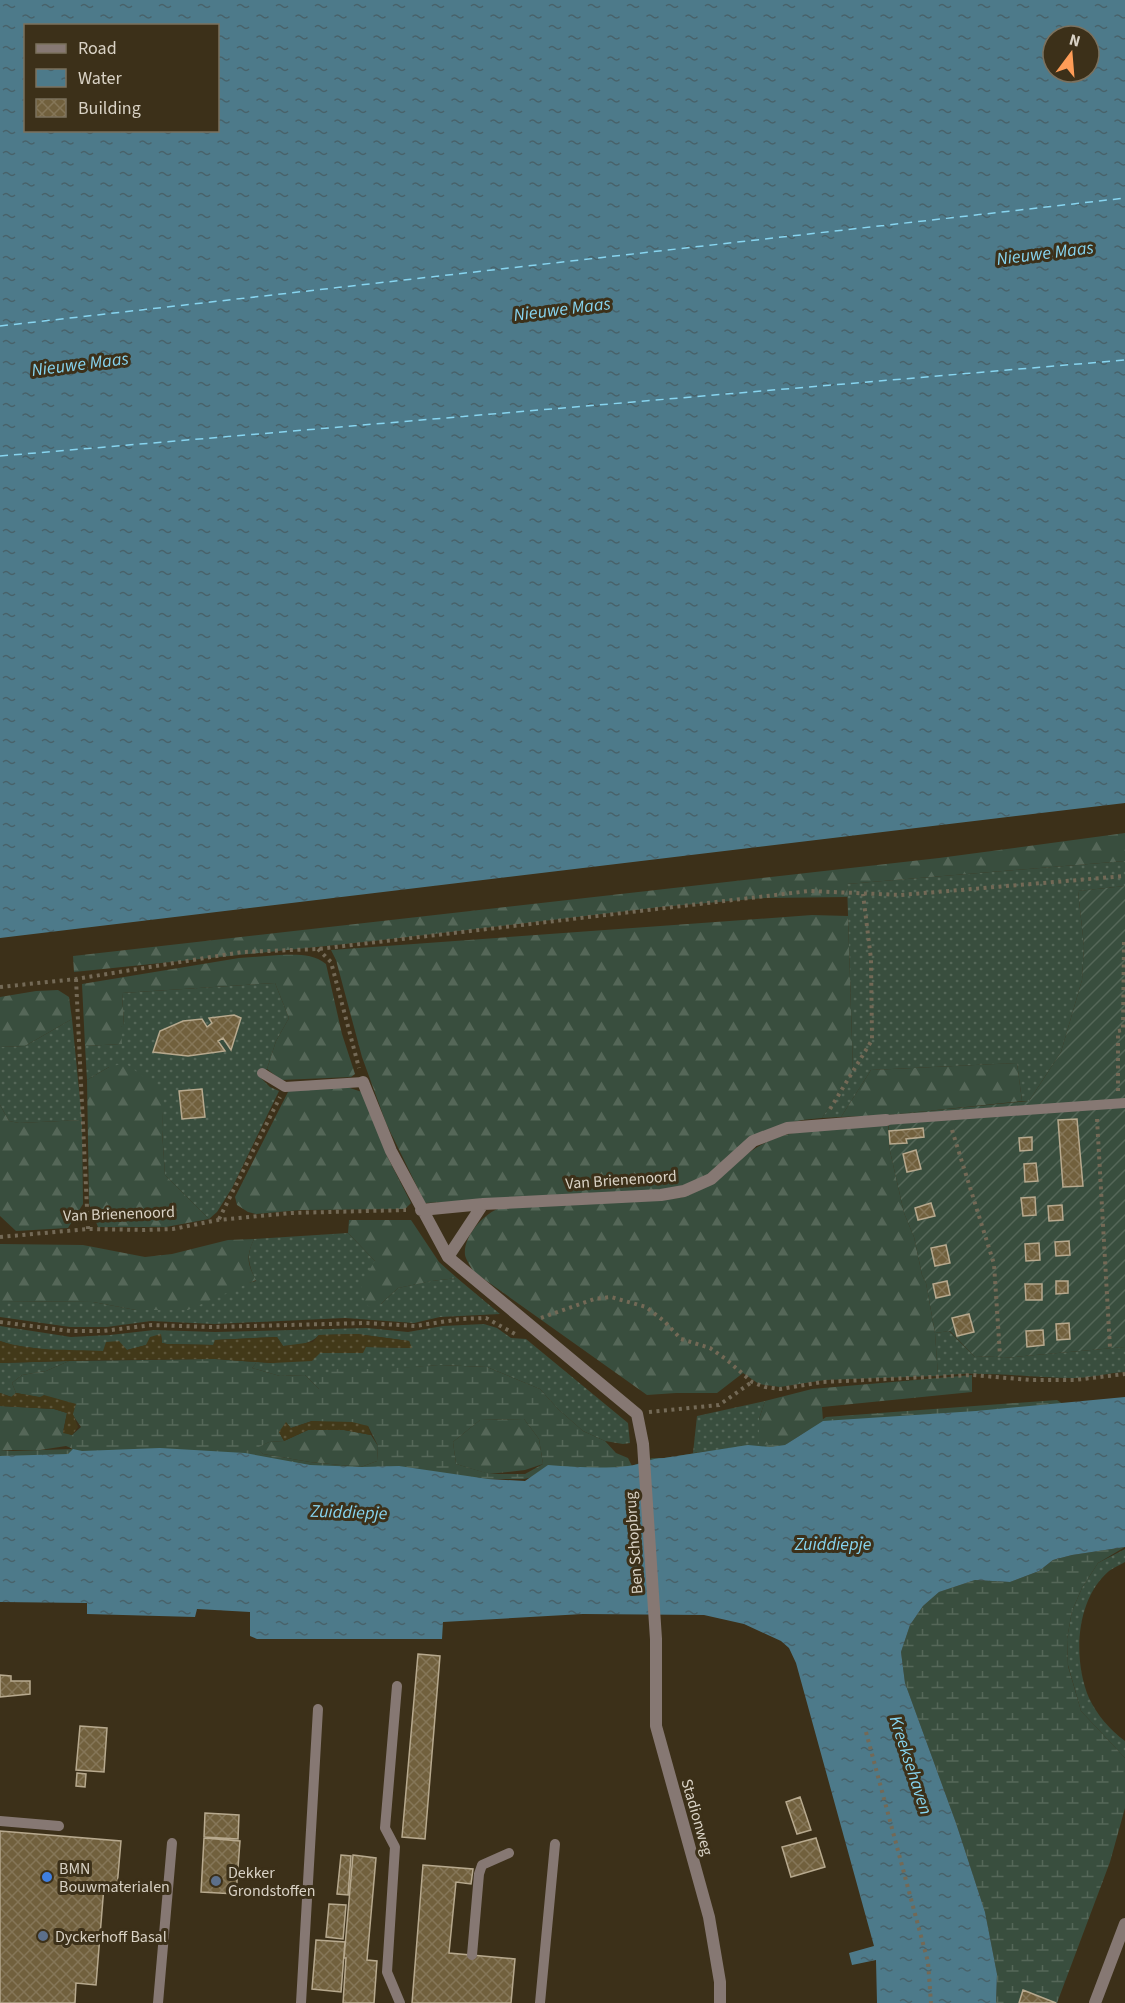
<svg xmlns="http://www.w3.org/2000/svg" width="1125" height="2003" viewBox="0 0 1125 2003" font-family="'Source Sans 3',sans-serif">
  <defs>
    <pattern id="grass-dots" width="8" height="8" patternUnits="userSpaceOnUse" patternTransform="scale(1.5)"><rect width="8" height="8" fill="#394e3e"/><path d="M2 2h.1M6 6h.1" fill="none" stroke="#556758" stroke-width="1.8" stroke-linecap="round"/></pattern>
    <pattern id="forest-firs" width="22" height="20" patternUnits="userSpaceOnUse" patternTransform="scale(1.5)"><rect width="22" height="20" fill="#394e3e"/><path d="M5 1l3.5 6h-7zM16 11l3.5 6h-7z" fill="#556758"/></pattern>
    <pattern id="wetland-marsh" width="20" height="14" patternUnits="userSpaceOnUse" patternTransform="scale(1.5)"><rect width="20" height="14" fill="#394e3e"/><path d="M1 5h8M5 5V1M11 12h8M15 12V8" fill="none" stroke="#556758"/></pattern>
    <pattern id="sand-dots" width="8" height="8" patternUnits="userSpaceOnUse" patternTransform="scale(1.5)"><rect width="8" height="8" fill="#423919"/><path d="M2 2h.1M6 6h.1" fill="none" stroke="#5d5539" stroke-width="1.8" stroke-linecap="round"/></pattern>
    <pattern id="garden-furrows" width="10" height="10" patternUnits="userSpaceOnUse" patternTransform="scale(1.5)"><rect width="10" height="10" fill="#394e3e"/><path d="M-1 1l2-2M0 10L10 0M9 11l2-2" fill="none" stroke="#556758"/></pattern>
    <pattern id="water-ripples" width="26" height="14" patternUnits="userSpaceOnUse" patternTransform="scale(1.5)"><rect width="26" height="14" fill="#4d7a8a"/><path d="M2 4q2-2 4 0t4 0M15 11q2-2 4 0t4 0" fill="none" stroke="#48626a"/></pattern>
    <pattern id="building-cross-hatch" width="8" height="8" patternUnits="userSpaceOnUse" patternTransform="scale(1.5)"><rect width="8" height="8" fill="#71603d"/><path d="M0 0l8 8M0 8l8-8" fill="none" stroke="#857658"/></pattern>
  </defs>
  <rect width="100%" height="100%" fill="#3c3019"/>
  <path fill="url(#grass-dots)" d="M1125 861V886L1078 891 1084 946 1082 980 1061 1052 1029 1101H1022L1017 1063 871 1070 841 1117 822 1118 853 1070 847 884Z
    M275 983 289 1018 276 1041 267 1069 258 1075 270 1087 279 1091 232 1188 217 1212 209 1219 165 1175 162 1130 163 1092 109 1067 87 1080 85 1046 121 1044V1027L124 1025 122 993Z
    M72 1019 82 1120 19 1123 9 1121 0 1105V1047L25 1046Z
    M348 1233 375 1261 381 1304 398 1288 431 1281 457 1278 500 1314 440 1317 414 1323 345 1318 214 1324 151 1321 107 1327H70L0 1317V1301L93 1302 136 1310 256 1281C248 1264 246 1255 254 1239Z
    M484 1324 497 1328 511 1338 526 1339 628 1423 630 1443 623 1444 605 1441 583 1431 558 1409 540 1389 487 1367 439 1365 378 1370 338 1369 320 1390 305 1375 280 1376 252 1368 257 1362 272 1363 320 1353H362L365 1347 411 1348 409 1341 357 1334 319 1335C310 1345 297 1345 283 1346L277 1337 215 1340 214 1345 167 1344 162 1343 161 1335 146 1345 127 1350 121 1345 103 1351H56L12 1345 0 1341V1326L71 1337 110 1335 154 1330 215 1332 367 1328 408 1332 443 1326Z
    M949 1331 975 1357 996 1356 1003 1358 1125 1347V1372C1108 1373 1091 1378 1074 1378 1028 1378 983 1370 938 1376L935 1333Z
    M69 1361 46 1371 22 1375 12 1383 16 1393 12 1397 0 1393V1363Z
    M765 1401 759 1419V1445L693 1453 697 1416Z
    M1125 1549V1562C1120 1565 1113 1568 1109 1571 1075 1600 1073 1660 1089 1698 1097 1715 1110 1730 1125 1741V1758L1081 1711 1068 1665 1067 1639 1072 1611 1082 1588 1098 1563Z"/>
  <path fill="url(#forest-firs)" d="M1125 833V861L847 884 848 897 765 898 661 907 374 941 74 972 73 956 939 858Z
    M812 915 848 916 853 1071 822 1118 802 1120 781 1125 703 1178 685 1185 665 1190 425 1203 386 1123 362 1057 336 960 331 950Z
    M279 955C296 955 312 953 326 964L342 1034 355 1074 351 1077 281 1080 267 1069 276 1041 289 1018 275 983 122 993 124 1026 121 1027 122 1044 85 1046 82 984 239 958Z
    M58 990 69 997 72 1019 25 1046 0 1047V997L36 991Z
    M125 1063 164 1092 162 1130 165 1175 209 1219 166 1227H98L89 1204 87 1080 109 1067Z
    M1017 1063 1022 1101 888 1115 841 1117 871 1070Z
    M344 1086 362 1092 387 1156 411 1203 405 1209 300 1210 256 1214 248 1212 237 1205 235 1197 289 1090Z
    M0 1105 9 1121 19 1123 82 1120 83 1204 68 1228 16 1231 0 1216Z
    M888 1123 890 1151 904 1213 914 1237 922 1275 926 1283 935 1333 938 1376 825 1380 780 1387 759 1384 743 1373 717 1393H676L647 1395 474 1272C471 1267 466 1260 465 1255 463 1237 482 1216 497 1209L680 1198C717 1187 730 1162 761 1145 797 1125 848 1127 888 1123Z
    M349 1220H411L439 1262 457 1278 432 1281 398 1288 381 1304 369 1307C354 1288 364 1278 375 1261L348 1233Z
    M254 1239C246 1257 247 1263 256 1280L188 1310H136L93 1302 0 1301V1244L83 1245 145 1257 172 1254 228 1240Z
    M972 1375V1392L822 1407 823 1421 785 1445H759V1419L765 1401 812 1389Z
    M0 1406 54 1409 67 1413 63 1432 72 1435 73 1449 66 1446 40 1450H0Z
    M524 1419 539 1439 543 1464 525 1470 489 1474 456 1464 453 1442 480 1420Z
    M308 1430H344L371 1435 378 1446 377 1461 361 1467 310 1462 263 1454 256 1448 269 1442 284 1441Z"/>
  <path fill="url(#wetland-marsh)" fill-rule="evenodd" d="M215 1359 257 1362 252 1368 280 1376 305 1375 319 1389V1375L338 1369H381L439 1365 487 1367 540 1389 558 1409 583 1431 605 1441 616 1453 628 1458 632 1466 652 1458H664L748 1445 789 1444 826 1417 1057 1400 1066 1406 639 1474 541 1475 524 1479H378L0 1463V1450L13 1451 72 1449V1435L81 1427 72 1414 75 1404 16 1393 12 1383 22 1375 46 1371 69 1361ZM524 1419 539 1439 543 1464 525 1474H490L456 1464 453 1442 480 1420ZM312 1421 368 1426 378 1446 377 1461 361 1467 310 1462 263 1454 257 1448 269 1442 284 1441 279 1432Z
    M1125 1547 1098 1563 1082 1588 1072 1611 1067 1639 1068 1666 1081 1711 1125 1758V1808L1110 1862 1057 2003H996L997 1974 985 1912 956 1823 905 1683 901 1652 910 1625 923 1606 939 1592 975 1580 1010 1582 1039 1571 1053 1560 1072 1555Z"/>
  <path fill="url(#sand-dots)" d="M161 1334 162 1343 167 1344 213 1345 215 1340 277 1337 283 1346 313 1342 319 1335 357 1334 409 1341 412 1348 366 1347 363 1353H320L312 1361 272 1363 215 1359 96 1360 0 1363V1341C33 1352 68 1349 103 1351L106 1342 119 1341 127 1350 146 1345 150 1337Z
    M0 1393 11 1397 16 1393 40 1397 44 1395 76 1404 73 1414 78 1427 72 1435 63 1433 67 1413 54 1409 0 1406Z
    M312 1421 352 1422 368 1426 371 1435 344 1430H308L284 1441 279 1432 286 1422 291 1428Z"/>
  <path fill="url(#garden-furrows)" d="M1125 886V1347L1003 1358 996 1356 975 1357 950 1331 935 1333 926 1283 922 1275 914 1237 904 1213 890 1151 888 1115 1029 1101 1061 1052 1082 980 1084 946 1078 891Z"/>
  <path fill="url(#water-ripples)" fill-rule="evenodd" d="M0 0H1125V803L0 938ZM26 26H218V130H26ZM1053 36H1089V72H1053Z
    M1125 1397V1547L1072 1555 1053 1560 1039 1571 1010 1582 975 1580 939 1592 923 1606 910 1625 901 1652 905 1683 956 1823 985 1912 997 1974 996 2003H877L876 1960 852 1965 849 1953 874 1946 796 1663 789 1648 781 1641 744 1624 704 1615 583 1614 443 1622 442 1639H257L250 1636V1612L197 1609 195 1617 87 1614V1603L0 1602V1456L68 1454 73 1449 82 1451 160 1448 245 1453 310 1465 361 1467 399 1466 488 1479 525 1481 548 1465C575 1467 602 1469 628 1466 641 1465 650 1458 664 1458L748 1445 770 1447 785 1445 823 1421 976 1411Z"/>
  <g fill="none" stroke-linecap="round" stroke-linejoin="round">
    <path stroke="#87d4ef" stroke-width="1.5" stroke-dasharray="8 6" stroke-linecap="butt" d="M0 326 1125 198
      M0 456 1125 360"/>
  </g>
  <path fill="url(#building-cross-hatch)" stroke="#b7a98e" stroke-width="1.5" d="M234 1015 241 1018 231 1050 223 1038 218 1041 225 1051 188 1056 153 1052 160 1031 183 1021 202 1019 207 1027 212 1023 209 1018Z
    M202 1089 205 1117 182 1119 179 1091Z
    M1077 1119 1083 1186 1063 1187 1058 1120Z
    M923 1128 924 1137 906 1139 907 1143 890 1144 889 1131Z
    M1032 1137V1150L1020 1151 1019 1138Z
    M916 1150 921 1169 907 1172 903 1154Z
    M1036 1163 1038 1181 1025 1182 1024 1164Z
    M1035 1197 1036 1215 1023 1216 1021 1198Z
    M931 1203 935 1216 918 1220 915 1208Z
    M1062 1205 1063 1220 1049 1221 1048 1206Z
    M1069 1241 1070 1255 1056 1256 1055 1242Z
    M1039 1243 1040 1260 1026 1261 1025 1244Z
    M946 1245 950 1263 935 1266 931 1248Z
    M947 1281 950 1295 936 1298 933 1284Z
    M1056 1281H1068V1293L1056 1294Z
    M1025 1284H1042V1300H1026Z
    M969 1314 974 1332 957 1336 952 1318Z
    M1069 1323 1070 1339 1057 1340 1056 1324Z
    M1043 1330 1044 1345 1027 1347 1026 1331Z
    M418 1654 440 1656 425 1839 402 1837Z
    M0 1675 11 1676V1681H30V1694L0 1697Z
    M80 1726 107 1728 104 1772 76 1770Z
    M77 1773 86 1774 85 1787 76 1786Z
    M800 1797 811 1830 797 1834 786 1802Z
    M205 1813 239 1815 238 1839 204 1837Z
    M0 1831 121 1841 117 1887 104 1886 96 1985 76 1983 75 2003H0Z
    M204 1838 240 1841 236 1894 201 1892Z
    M816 1838 825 1867 791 1877 782 1847Z
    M341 1855 351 1856 348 1895 337 1894Z
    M353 1855 376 1858 367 1960 377 1961 374 2003H343L346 1958H344Z
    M423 1865 473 1869 471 1884 456 1882 449 1953 515 1959 511 2003H412Z
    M329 1904 346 1905 343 1939 326 1937Z
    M316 1940 345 1942 341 1992 312 1989Z
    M1023 1990 1056 2003H1019Z"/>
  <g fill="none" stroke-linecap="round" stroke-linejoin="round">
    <path stroke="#736956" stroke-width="4" stroke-dasharray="3 4.5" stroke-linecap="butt" d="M318 949 331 962 359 1068
      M76 979 88 1229
      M0 987 76 979 242 952 318 949 809 891 901 895 1125 876
      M1118 1091V1031L1123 1030 1124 938
      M830 1109 872 1040 871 959 863 894
      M1097 1119 1110 1348
      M952 1130 994 1264 1000 1356
      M219 1219 280 1097
      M0 1237 88 1229 145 1230 173 1229 218 1220 291 1213 406 1210
      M541 1318 594 1299 611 1297 646 1307 664 1321 681 1339 710 1348 727 1360 752 1382 765 1387 780 1389 822 1382 972 1375 1031 1380H1074L1125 1374
      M0 1322 70 1331H103L152 1325 212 1327 366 1323 415 1326 461 1319 486 1318 515 1334
      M649 1412 719 1405 752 1382
      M866 1732 928 1962 931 2003"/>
    <path stroke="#867873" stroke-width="10" d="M262 1073 285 1087 363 1082
      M886 1120 1125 1103
      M397 1686 385 1828 395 1847 387 1972 400 2003
      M0 1821 59 1826
      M472 1955 479 1874 482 1865 509 1853
      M158 2003 172 1843
      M301 2003 318 1709
      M540 2003 555 1844"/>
    <path stroke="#867873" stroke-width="12" d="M363 1082 391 1151 448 1257 637 1414 643 1444 656 1639V1726L709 1917 720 1982V2003
      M421 1210 483 1204 661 1195 684 1191 711 1179 753 1141 787 1128 886 1120
      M448 1257 483 1204
      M1095 2003 1125 1924"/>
  </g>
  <circle fill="#3f7fe0" stroke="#3c3019" stroke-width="2" cx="47" cy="1877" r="6"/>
  <g fill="#5c6f8a" stroke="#3c3019" stroke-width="2">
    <circle cx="216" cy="1881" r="6"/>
    <circle cx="43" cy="1936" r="6"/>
  </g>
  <g text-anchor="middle" stroke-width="6" stroke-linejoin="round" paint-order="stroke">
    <g font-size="16" fill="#d9d2c5" stroke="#3c3019">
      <text transform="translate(621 1179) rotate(-4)" y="6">Van Brienenoord</text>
      <text transform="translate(119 1213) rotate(-2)" y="6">Van Brienenoord</text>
      <text transform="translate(633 1543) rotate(-94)" y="6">Ben Schopbrug</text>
      <text transform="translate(698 1817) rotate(74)" y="6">Stadionweg</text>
    </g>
    <g font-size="16" fill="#d9d2c5" stroke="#3c3019" text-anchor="start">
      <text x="59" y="1874">BMN<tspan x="59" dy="18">Bouwmaterialen</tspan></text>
      <text x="228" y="1878">Dekker<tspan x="228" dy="18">Grondstoffen</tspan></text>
      <text x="55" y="1942">Dyckerhoff Basal</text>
    </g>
    <g font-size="18" font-style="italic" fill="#87d4ef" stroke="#3c3019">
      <text transform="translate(1045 253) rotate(-7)" y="6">Nieuwe Maas</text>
      <text transform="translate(562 309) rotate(-7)" y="6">Nieuwe Maas</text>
      <text transform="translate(80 364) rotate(-7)" y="6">Nieuwe Maas</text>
      <text transform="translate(349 1512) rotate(2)" y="6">Zuiddiepje</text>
      <text x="833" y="1550">Zuiddiepje</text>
      <text transform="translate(911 1765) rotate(72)" y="6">Kreeksehaven</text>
    </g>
  </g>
  <rect x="24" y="24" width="195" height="108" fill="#3c3019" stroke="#7b715e" stroke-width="1.5"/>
  <rect x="36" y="44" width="30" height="9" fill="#867873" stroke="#7b715e" stroke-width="1.5"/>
  <text x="78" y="54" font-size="18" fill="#d9d2c5">Road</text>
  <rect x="36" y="69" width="30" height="18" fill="url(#water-ripples)" stroke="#7b715e" stroke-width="1.5"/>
  <text x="78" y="84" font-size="18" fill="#d9d2c5">Water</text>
  <rect x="36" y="99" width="30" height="18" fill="url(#building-cross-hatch)" stroke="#7b715e" stroke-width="1.5"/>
  <text x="78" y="114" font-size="18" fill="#d9d2c5">Building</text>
  <g transform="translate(1071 54) rotate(16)"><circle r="28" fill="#3c3019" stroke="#7b715e" stroke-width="1.5"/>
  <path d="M0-4.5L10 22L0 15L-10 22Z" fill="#fe9c57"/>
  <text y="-9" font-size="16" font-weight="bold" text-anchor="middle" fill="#d9d2c5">N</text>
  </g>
</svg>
